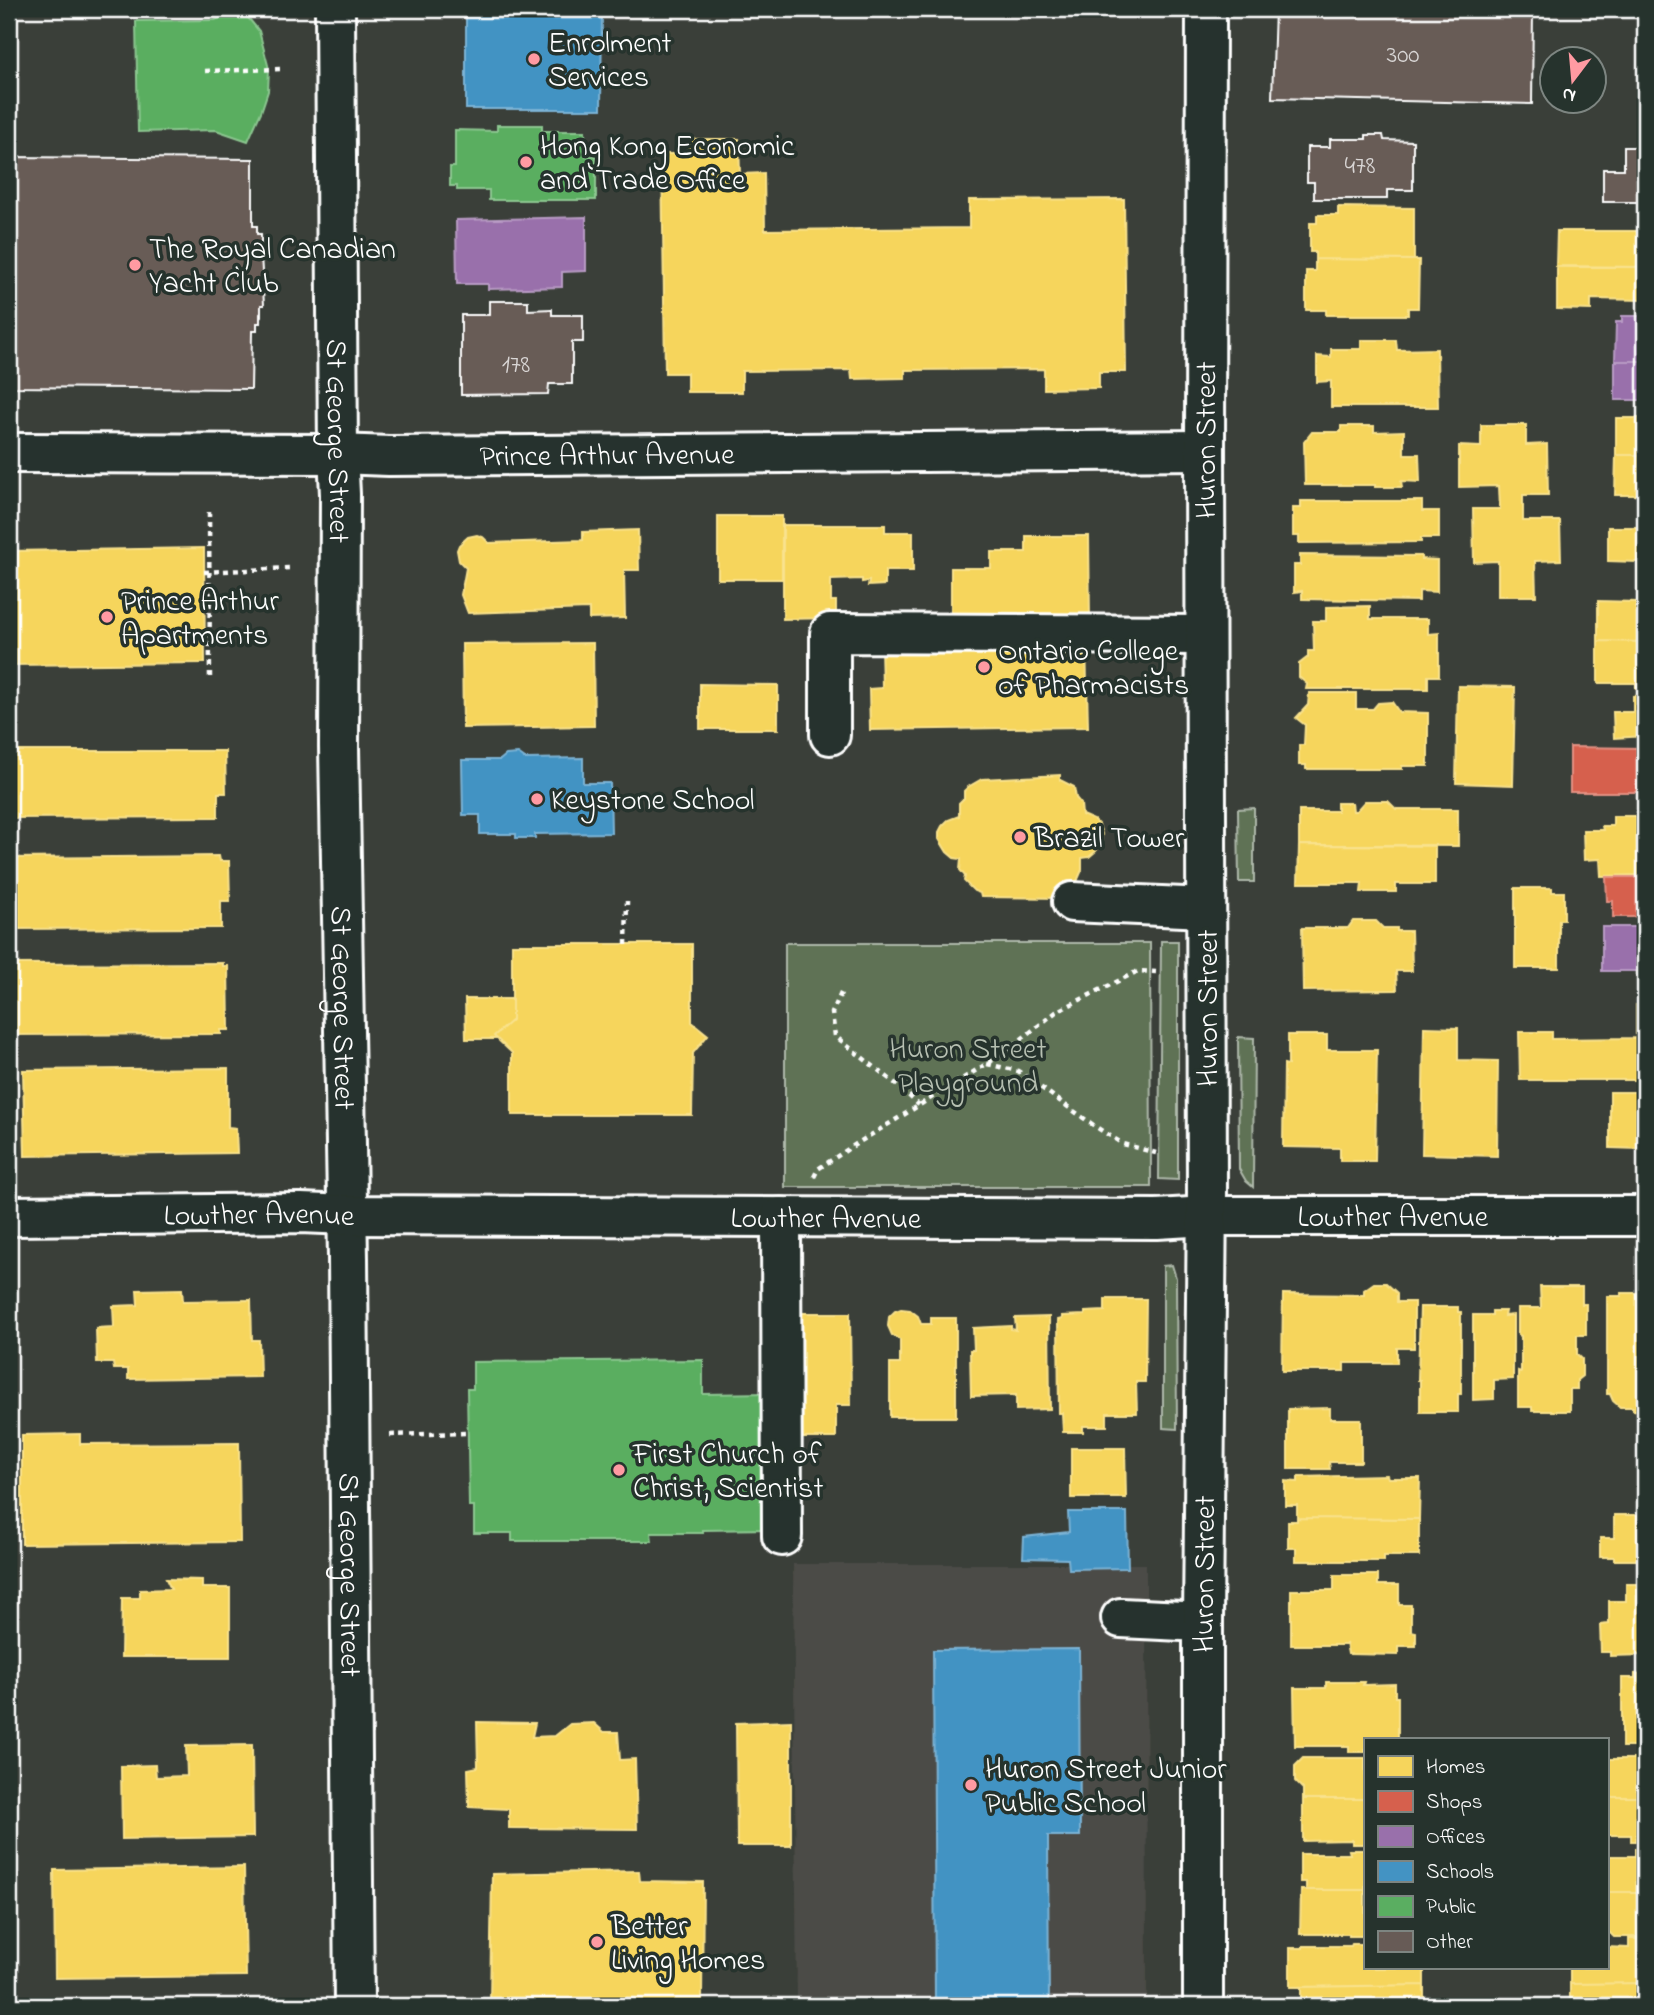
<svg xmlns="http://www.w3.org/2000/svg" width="1654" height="2015" viewBox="0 0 1654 2015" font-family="'Indie Flower',sans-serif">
  <rect width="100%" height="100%" fill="#3a3f39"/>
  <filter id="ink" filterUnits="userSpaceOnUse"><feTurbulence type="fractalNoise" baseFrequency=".0143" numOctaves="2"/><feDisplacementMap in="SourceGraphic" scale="14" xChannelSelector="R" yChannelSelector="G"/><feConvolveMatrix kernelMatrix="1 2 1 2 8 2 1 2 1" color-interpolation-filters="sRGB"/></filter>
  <g filter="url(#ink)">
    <path fill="#4c4b46" d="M793 1564H1146L1147 2006H797Z"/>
    <path fill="#5e7255" stroke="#aeb8aa" stroke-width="2" d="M1254 808V882H1239L1238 809Z
      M1161 941H1178V1180L1159 1179Z
      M785 943H1150L1151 1187H785Z
      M1238 1037 1254 1038 1253 1187 1246 1181 1239 1169Z
      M1172 1265 1176 1278 1177 1429 1163 1428V1266Z"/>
    <path fill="#f6d55c" stroke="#f9e28d" stroke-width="2" d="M687 139H739L740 174 764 173 765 230 969 228V200L1124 199 1126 372H1099V388L1044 389V369L905 370V378L852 379 851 370 742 371V392H687V373H665L662 154H687Z
      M1338 207 1414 208V260L1315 259V252H1310V223H1317V215H1338Z
      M1638 217H1645V267L1556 266 1557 231H1638Z
      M1315 259 1419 260 1418 308H1408V315H1326V310H1306V271H1315Z
      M1557 267H1645V300L1591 299V310L1557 309Z
      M1361 340H1396L1397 350 1437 349 1438 407H1331V381L1317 382V356L1331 357V349H1361Z
      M1616 418H1645V455H1616Z
      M1481 425H1526V445L1547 444 1548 495H1523V521H1560L1561 560 1535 561 1536 596H1498V561L1474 562 1473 509H1500L1499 486 1459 487V446L1481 447Z
      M1341 426H1374V432L1404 431V454H1419L1420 482 1401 481 1402 487H1375V485H1305L1304 442 1312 432H1341Z
      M1616 455H1645V495H1615Z
      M1301 501H1422V511H1439V538H1421V542L1299 543V536H1293V508H1301Z
      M718 516H782V579H718Z
      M783 525H885V532H913V571H885V585L868 586 869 581 862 582V579L831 580V601H836V618L783 619Z
      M1608 527H1645V597H1638V562L1608 561Z
      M638 530 639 570H624L625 618 589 619V609L468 613 461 595 466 568 459 561 457 550 459 545 468 537 477 535 483 537 489 543 583 540V532Z
      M1026 536H1089L1090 622 951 625V568H991V552H1026Z
      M204 548 205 663 9 665V551Z
      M1300 555 1421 556V559L1437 560V592L1419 591V601L1302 599V591L1294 592V565H1300Z
      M1638 597H1645V642L1598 641V601L1638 602Z
      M1370 606V619H1428V634L1439 633V676H1428V689H1306L1307 684 1299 677V664L1308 657V651H1314L1313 621H1326V607Z
      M1598 641 1645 642V688H1636V683H1598Z
      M1086 642 1088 727 870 730 869 689 882 688 881 645Z
      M593 643 594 726 463 728 462 644Z
      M700 684 778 685V729H700Z
      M1458 686 1515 687 1513 785 1456 783Z
      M1309 693H1356V709H1373L1378 703 1392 702 1399 712 1428 713V766H1402V769H1306V765H1299V745H1304L1305 725 1296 718 1308 705Z
      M1645 695V736L1614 738 1613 712H1633V696Z
      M9 751H225L226 793H218V817L9 818Z
      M1060 775V780L1074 787 1076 798 1081 804 1082 815 1094 820 1099 825 1102 834V842L1096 851 1089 857 1082 858V870L1075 886 1060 898 981 897 980 893 974 891 964 881 965 876 960 870 961 859 954 858 947 852 939 839V832L942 826 948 820 959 816V803L964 798V791L968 787 982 779Z
      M1365 801H1388L1396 809H1458V846L1299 845V811H1337V803H1352L1353 811H1356Z
      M1645 804V875L1601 876 1600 859 1584 860 1583 830H1603L1602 826H1613V816H1645Z
      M1299 845H1435V884H1396V892H1361L1362 883H1298Z
      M219 856 220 861H229L230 901H221V928L9 929V858Z
      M1515 888H1552V892H1564V920H1559V968H1515Z
      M1353 921H1376L1383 928H1397V931H1411L1412 971H1396L1397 990 1303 991 1302 928H1348Z
      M512 944H692V1022L708 1035 693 1053 692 1115H512V1053L494 1036 512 1020Z
      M223 963V966H228L229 1030H221V1034L9 1035V964Z
      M465 999H512V1020L494 1036 497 1039H466Z
      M1644 999H1645V1083H1642V1080H1520L1519 1032H1552V1039L1636 1038V1005L1644 1004Z
      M1424 1027 1458 1028V1060L1498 1061 1497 1156 1422 1154Z
      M1288 1035H1327V1050H1377L1375 1161H1340V1148L1283 1147 1284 1064 1288 1065Z
      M228 1068V1127L236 1128 237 1153 25 1156 23 1070Z
      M1610 1092H1645V1155H1641V1149L1610 1148Z
      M1374 1283H1386L1397 1293V1302H1414V1348H1397V1363H1344V1371H1282L1283 1294 1364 1295V1290Z
      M1540 1287H1582V1304H1586V1335H1577V1354L1582 1359V1376L1577 1380V1389H1570V1411H1532V1407H1518V1371L1521 1372V1336L1518 1335V1308H1541Z
      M182 1289 183 1301 251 1300 252 1340H259L260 1377 128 1379V1369H114L113 1363H97L96 1328 114 1327 113 1306 138 1305 137 1290Z
      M1621 1293H1643L1644 1296H1645L1644 1411 1633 1410V1407H1620L1613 1401 1610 1394H1607V1296H1621Z
      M1105 1299H1146L1145 1382H1136L1137 1413H1107V1426H1083V1432H1063L1062 1413H1059L1058 1320 1062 1319V1316L1085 1315V1312L1105 1311Z
      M1420 1307H1458V1312H1461V1394H1458V1412H1420V1380H1418Z
      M901 1309 910 1310 918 1316 921 1324H931V1318H956V1417H890V1364H900V1340L892 1335 888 1326 889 1317 895 1311Z
      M1492 1311H1505L1504 1316 1513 1315V1379L1494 1380V1399L1473 1400V1315H1492Z
      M796 1313H850L851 1405H836V1438H798Z
      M1049 1317 1050 1409 1016 1410V1395L971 1396 970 1350H974L973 1328 1011 1326V1329L1016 1330 1015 1318Z
      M1330 1408V1419H1361V1462H1329L1330 1469H1288V1409Z
      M80 1434V1444L239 1443 240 1542 22 1544V1435Z
      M1071 1448H1125L1126 1498H1071Z
      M1387 1475 1388 1478H1420L1419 1519 1297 1518V1505H1285V1481L1298 1482V1477Z
      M1641 1493H1645V1563H1642V1560H1614V1557H1600V1538H1614V1515H1641Z
      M1297 1518 1419 1519V1556H1384V1561H1296V1548H1288V1521H1297Z
      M1334 1575H1378V1585H1399V1605H1411V1631L1416 1632V1646H1398V1655L1348 1654 1346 1643V1645H1291V1590H1334Z
      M166 1579 202 1580V1588H230V1657H121L122 1598H140V1590L171 1589Z
      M1626 1584H1645V1655L1610 1656V1652H1601L1600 1625 1609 1624V1601H1626Z
      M1645 1673V1747H1622V1678H1635V1674Z
      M1326 1682H1364L1363 1685 1395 1684V1697H1398V1740H1365V1752H1349V1746H1295L1294 1688H1326Z
      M791 1721V1846H737L736 1723Z
      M477 1722 535 1723 532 1737 555 1736 570 1724 594 1723 604 1732H618L620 1760 635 1759 637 1829 509 1828V1809L469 1807 468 1769 478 1767Z
      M252 1745 253 1837 122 1839 121 1766 155 1765 156 1777 187 1776 186 1746Z
      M1303 1758H1365V1799H1303V1789L1295 1781V1766Z
      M1607 1759H1645V1797H1607Z
      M1607 1797H1645V1841H1631V1835H1607Z
      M1303 1799H1365V1844H1352V1840L1303 1841Z
      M1635 1848H1645V1892H1608L1607 1856H1635Z
      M1349 1850H1365V1890H1306V1882H1300V1854H1350Z
      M244 1867 246 1976 55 1978 54 1870Z
      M639 1871 640 1881 703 1882 702 2002 490 2004 492 1874Z
      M1301 1890H1365V1936H1349V1934H1300Z
      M1608 1892H1645V1937H1614L1607 1930Z
      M1629 1939H1645V1983L1570 1984V1968H1607V1947L1629 1948Z
      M1352 1944H1365V1968H1424V1985L1290 1987V1948H1303V1946H1351Z
      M1645 1983V2006H1570V1984Z
      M1424 1985V2006H1301V1987Z"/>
    <path fill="#d6604d" stroke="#e29082" stroke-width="2" d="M1570 747 1645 748V792H1570Z
      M1606 877H1645V917H1613V901H1607Z"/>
    <path fill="#9970ab" stroke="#b89bc4" stroke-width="2" d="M586 217V271L562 272V287L488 289V284H457L456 220Z
      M1622 316H1645V361H1615L1616 322H1622Z
      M1615 361H1645V400H1615Z
      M1602 927H1645V971H1602Z"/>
    <path fill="#4393c3" stroke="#7bb3d5" stroke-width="2" d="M466 9H602L601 109H466Z
      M518 754 525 759 583 758V783H610L611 833 535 834V838H516V834H480V815H463L462 760H500L506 755Z
      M1068 1512H1127L1128 1568 1069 1569 1068 1559 1023 1558 1024 1537 1069 1532Z
      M1079 1649 1080 1836H1048L1049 2006H935L933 1650Z"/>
    <path fill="#5aae61" stroke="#8cc690" stroke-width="2" d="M241 9 259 31 269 69 268 91 261 112 248 141 216 130 138 132 136 21 215 20Z
      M994 9H1126V14L994 12Z
      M497 125H542V131H585L586 156H596V200H489V190H457V186H450V167H455V130L497 131Z
      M703 1360V1394L769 1393 771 1529 703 1530V1533H651L652 1541H512V1533H474V1506H469L467 1389H473V1362Z"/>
    <path fill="#675b56" stroke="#fff" stroke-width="2" d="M1275 9H1533L1532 104 1272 98Z
      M1366 135H1383L1384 140 1413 141V190H1387V199H1314V182H1307V147H1330V139H1366Z
      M1637 140H1645V202H1603V169H1624V147H1636Z
      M9 157 253 159V226H257V234H261V246H258V255H261L264 305H261V316L260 315V323H257V331H252L251 389 9 387Z
      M489 301H528V310L552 309V315H583V342H572V384H549L548 394 461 395V315H489Z"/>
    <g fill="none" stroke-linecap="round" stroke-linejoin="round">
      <defs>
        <g id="minor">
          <path id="s1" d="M335 9 338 454 340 494 339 747 348 1258 354 2006"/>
          <path id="s2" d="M9 453 338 454 389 456 1205 450"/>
          <path d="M830 735V633L1205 635"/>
          <path d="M1072 902 1206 908"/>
          <path id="s3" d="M9 1216 301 1213 348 1215 1157 1219 1207 1216H1645"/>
          <path d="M781 1217 782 1536"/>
          <path d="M1121 1618 1203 1622"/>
          <path id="s4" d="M1203 2006V1622L1207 1192 1205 450 1206 9"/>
        </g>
      </defs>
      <use href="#minor" stroke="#fff" stroke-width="44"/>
      <path stroke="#fff" stroke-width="4.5" stroke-dasharray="5 5" stroke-linecap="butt" d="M205 71 284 69
        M209 512 210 682
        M204 572 290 568
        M626 945 627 901
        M841 993 832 1013 835 1036 896 1084 919 1105
        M987 1064 1018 1071 1096 1127 1123 1144 1156 1153
        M814 1177 818 1169 848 1149 1001 1055 1056 1012 1138 971 1156 972
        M390 1435 468 1433"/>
      <use href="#minor" stroke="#26332d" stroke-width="38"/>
    </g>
  </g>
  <g fill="#ff9aa2" stroke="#26332d" stroke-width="2.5">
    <circle cx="534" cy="59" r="7"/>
    <circle cx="526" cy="162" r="7"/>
    <circle cx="135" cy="265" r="7"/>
    <circle cx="107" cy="617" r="7"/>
    <circle cx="984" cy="667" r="7"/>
    <circle cx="537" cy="799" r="7"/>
    <circle cx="1020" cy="837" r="7"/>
    <circle cx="619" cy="1470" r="7"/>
    <circle cx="971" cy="1785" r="7"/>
    <circle cx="597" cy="1942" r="7"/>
  </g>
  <g text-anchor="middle" stroke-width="7" stroke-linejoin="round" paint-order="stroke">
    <g font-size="26" fill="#d9d6d5">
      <text x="1403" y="62">300</text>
      <text x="1360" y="173">478</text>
      <text x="516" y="372">178</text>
    </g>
    <g font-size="30" fill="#fff" stroke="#26332d" text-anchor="start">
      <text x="548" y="52">Enrolment<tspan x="548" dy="34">Services</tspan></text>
      <text x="540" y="155">Hong Kong Economic<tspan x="540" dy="34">and Trade Office</tspan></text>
      <text x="149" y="258">The Royal Canadian<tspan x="149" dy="34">Yacht Club</tspan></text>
      <text x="121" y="610">Prince Arthur<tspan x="121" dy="34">Apartments</tspan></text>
      <text x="998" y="660">Ontario College<tspan x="998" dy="34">of Pharmacists</tspan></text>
      <text x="551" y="809">Keystone School</text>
      <text x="1034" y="847">Brazil Tower</text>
      <text x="633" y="1463">First Church of<tspan x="633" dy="34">Christ, Scientist</tspan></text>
      <text x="985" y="1778">Huron Street Junior<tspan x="985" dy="34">Public School</tspan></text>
      <text x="611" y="1935">Better<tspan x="611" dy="34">Living Homes</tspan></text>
    </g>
    <g font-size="30" fill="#fff" stroke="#26332d">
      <text dy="10" stroke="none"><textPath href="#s1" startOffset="432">St George Street</textPath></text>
      <text dy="10" stroke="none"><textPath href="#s4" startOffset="1566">Huron Street</textPath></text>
      <text dy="10" stroke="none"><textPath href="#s2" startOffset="598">Prince Arthur Avenue</textPath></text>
      <text dy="10" stroke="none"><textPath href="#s1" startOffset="999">St George Street</textPath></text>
      <text transform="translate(1207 1008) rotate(-90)" y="10">Huron Street</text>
      <text dy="10" stroke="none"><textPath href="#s3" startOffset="250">Lowther Avenue</textPath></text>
      <text dy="10" stroke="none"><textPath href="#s3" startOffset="1384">Lowther Avenue</textPath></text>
      <text dy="10" stroke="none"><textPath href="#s3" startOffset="817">Lowther Avenue</textPath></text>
      <text dy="10" stroke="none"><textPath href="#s1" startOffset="1566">St George Street</textPath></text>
      <text dy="10" stroke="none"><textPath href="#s4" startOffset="432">Huron Street</textPath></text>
    </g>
    <g font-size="30" fill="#b7c0b2" stroke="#26332d">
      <text x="968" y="1058">Huron Street<tspan x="968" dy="34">Playground</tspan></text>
    </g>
  </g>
  <rect width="1654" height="2015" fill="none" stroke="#26332d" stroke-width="35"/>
  <rect x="18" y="18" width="1619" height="1980" fill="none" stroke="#fff" stroke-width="2.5" filter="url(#ink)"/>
  <rect x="1364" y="1738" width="245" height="231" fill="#26332d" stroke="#7d8581" stroke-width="2"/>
  <rect x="1378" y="1756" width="35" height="21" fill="#f6d55c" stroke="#7d8581" stroke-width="2"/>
  <text x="1426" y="1773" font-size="21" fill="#ffffff">Homes</text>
  <rect x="1378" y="1791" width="35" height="21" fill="#d6604d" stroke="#7d8581" stroke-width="2"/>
  <text x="1426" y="1808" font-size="21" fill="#ffffff">Shops</text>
  <rect x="1378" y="1826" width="35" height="21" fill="#9970ab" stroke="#7d8581" stroke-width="2"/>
  <text x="1426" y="1843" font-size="21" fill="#ffffff">Offices</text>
  <rect x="1378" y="1861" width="35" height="21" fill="#4393c3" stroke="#7d8581" stroke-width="2"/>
  <text x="1426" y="1878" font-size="21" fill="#ffffff">Schools</text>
  <rect x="1378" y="1896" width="35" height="21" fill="#5aae61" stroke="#7d8581" stroke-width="2"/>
  <text x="1426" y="1913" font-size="21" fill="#ffffff">Public</text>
  <rect x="1378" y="1931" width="35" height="21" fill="#675b56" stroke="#7d8581" stroke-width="2"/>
  <text x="1426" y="1948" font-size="21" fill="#ffffff">Other</text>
  <g transform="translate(1573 80) rotate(196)"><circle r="33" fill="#26332d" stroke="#7d8581" stroke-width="2"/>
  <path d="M0-5L12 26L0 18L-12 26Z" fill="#ff9aa2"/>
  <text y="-10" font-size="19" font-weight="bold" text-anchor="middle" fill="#ffffff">N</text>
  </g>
</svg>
